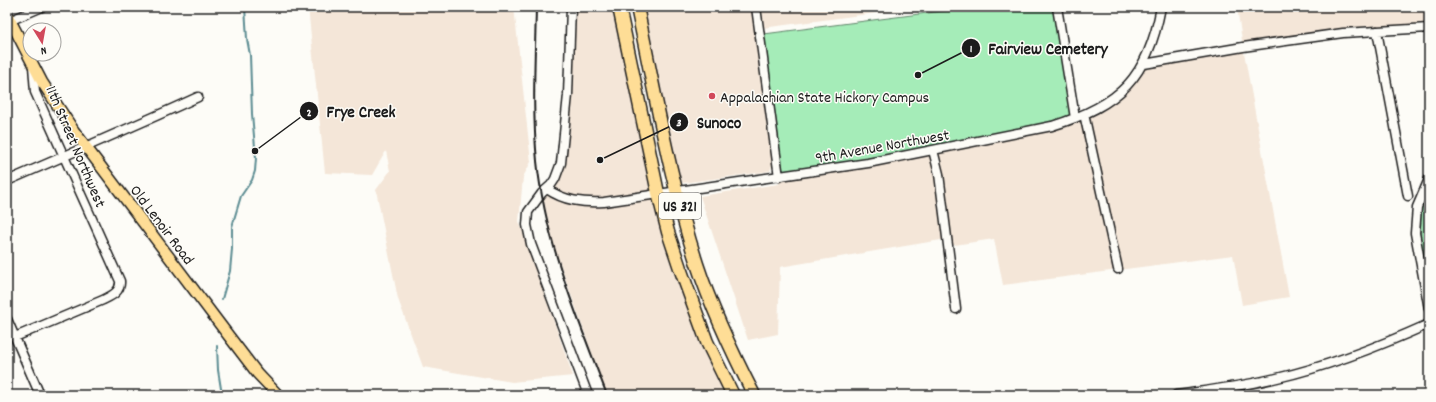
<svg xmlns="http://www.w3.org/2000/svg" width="1436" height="402" viewBox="0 0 1436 402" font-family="Dekko,sans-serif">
  <rect width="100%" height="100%" fill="#fdfcf7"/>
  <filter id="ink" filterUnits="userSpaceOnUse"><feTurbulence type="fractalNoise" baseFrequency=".025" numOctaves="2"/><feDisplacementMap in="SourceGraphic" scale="8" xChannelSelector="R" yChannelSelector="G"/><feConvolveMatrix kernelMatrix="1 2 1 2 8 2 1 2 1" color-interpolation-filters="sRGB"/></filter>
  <g filter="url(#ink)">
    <path fill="#f4e6d8" d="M308 7H514L531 162 523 177 519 221 573 376 512 382 423 367 398 299 376 190 390 171 386 151 372 175 325 173Z
      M571 7H619L658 193 733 395H607L553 244 542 193 558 172Z
      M643 7H921L755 29 773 163 770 171 683 183 677 177Z
      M1237 7H1429V24L1342 29 1243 47 1289 297 1242 305 1233 255 1003 285 994 239 948 246 947 239 780 267 778 334 748 340 700 196 779 184V177L1023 133 1103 104 1144 64 1243 47Z"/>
    <path fill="#a5ecb8" stroke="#60846a" d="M974 7H1055L1072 116C979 143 879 158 783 172L764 34Z
      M1429 188V290C1424 257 1413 220 1429 188Z"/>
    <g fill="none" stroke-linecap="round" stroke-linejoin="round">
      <path stroke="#5c8c92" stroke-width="2" d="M222 299 230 271 232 249V227L235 216 241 196 252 180 255 171 256 158 252 114 250 55 247 39 245 7
        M217 346 218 370 222 395"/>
      <defs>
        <path id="minor" d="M571 7 568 95 561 163 555 179 551 185 542 193 528 212 527 225 531 244 588 395
          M756 7 779 177
          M1057 7 1075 118
          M7 22 42 7
          M1377 31 1408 196
          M1144 64 1243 47 1343 33 1429 28
          M1084 114 1118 269
          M933 150 939 174 956 309
          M1429 179 1417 207 1415 233 1429 309
          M7 181C71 153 135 126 198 97
          M547 189C564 201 583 203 604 202L868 163 1052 126C1120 105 1148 78 1161 7
          M7 319 40 395
          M15 337 103 300C111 296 121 292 120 281L35 92 33 66
          M1230 387 1232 395
          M1176 395C1210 390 1244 386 1277 378 1330 366 1380 346 1429 324"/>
        <path id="major" d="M7 14 42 82 74 131 228 335 257 373 278 395"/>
        <path id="highway" d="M619 7 658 193 668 232 680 268 707 342 733 395
          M637 7C655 93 670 181 697 264 712 310 732 352 754 395"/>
      </defs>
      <use href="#minor" stroke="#1c1c1c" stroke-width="11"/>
      <use href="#major" stroke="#1c1c1c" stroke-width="13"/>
      <use href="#highway" stroke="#1c1c1c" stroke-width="15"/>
      <use href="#minor" stroke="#fdfcf7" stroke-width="8"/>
      <use href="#major" stroke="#fedd96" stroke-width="10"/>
      <use href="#highway" stroke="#fedd96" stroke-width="12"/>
      <path stroke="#1c1c1c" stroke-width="2" d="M536 7C535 58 532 110 537 161 545 242 578 319 607 395"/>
    </g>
  </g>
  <circle fill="#d1495b" stroke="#fdfcf7" stroke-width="1.5" cx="712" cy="96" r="4"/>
  <g text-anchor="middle" stroke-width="3" stroke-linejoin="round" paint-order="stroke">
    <rect fill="#fdfcf7" stroke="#605f5e" stroke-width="1" x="659" y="193" width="42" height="26" rx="3"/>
    <g font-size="15" font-weight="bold" fill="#1c1c1c">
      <text x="680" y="211">US 321</text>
    </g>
    <g font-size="16" fill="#1c1c1c" stroke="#fdfcf7" text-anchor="start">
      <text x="720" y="102">Appalachian State Hickory Campus</text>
    </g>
    <g font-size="16" fill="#1c1c1c" stroke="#fdfcf7">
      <text transform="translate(882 145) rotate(-10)" y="6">9th Avenue Northwest</text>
      <text transform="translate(77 146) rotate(67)" y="6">11th Street Northwest</text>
      <text transform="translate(163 224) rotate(53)" y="6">Old Lenoir Road</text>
    </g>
  </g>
  <path fill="none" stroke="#1c1c1c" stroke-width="1.5" d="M918 75L971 48M255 151L309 111M600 160L679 122"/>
  <g fill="#1c1c1c" stroke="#fdfcf7" stroke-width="1.5">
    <circle cx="918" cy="75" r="4"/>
    <circle cx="255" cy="151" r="4"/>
    <circle cx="600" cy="160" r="4"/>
    <circle cx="971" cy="48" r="10"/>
    <circle cx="309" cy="111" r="10"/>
    <circle cx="679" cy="122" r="10"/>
  </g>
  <g font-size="12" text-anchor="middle" font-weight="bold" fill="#fff">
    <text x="971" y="52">1</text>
    <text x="309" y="116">2</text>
    <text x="679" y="126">3</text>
  </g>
  <g font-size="17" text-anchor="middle" font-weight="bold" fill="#1c1c1c" stroke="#fdfcf7" stroke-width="3" stroke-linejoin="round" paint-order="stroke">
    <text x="1048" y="54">Fairview Cemetery</text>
    <text x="361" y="117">Frye Creek</text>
    <text x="719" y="128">Sunoco</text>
  </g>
  <rect width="1436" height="402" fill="none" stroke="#fdfcf7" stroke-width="24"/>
  <rect x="12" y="12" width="1412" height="378" fill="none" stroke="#1c1c1c" stroke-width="1.5" filter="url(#ink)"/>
  <g transform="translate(42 42) rotate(169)"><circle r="19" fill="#fdfcf7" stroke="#a3a29f"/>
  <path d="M0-3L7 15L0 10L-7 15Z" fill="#d1495b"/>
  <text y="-6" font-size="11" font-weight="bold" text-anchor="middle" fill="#1c1c1c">N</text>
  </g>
</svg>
